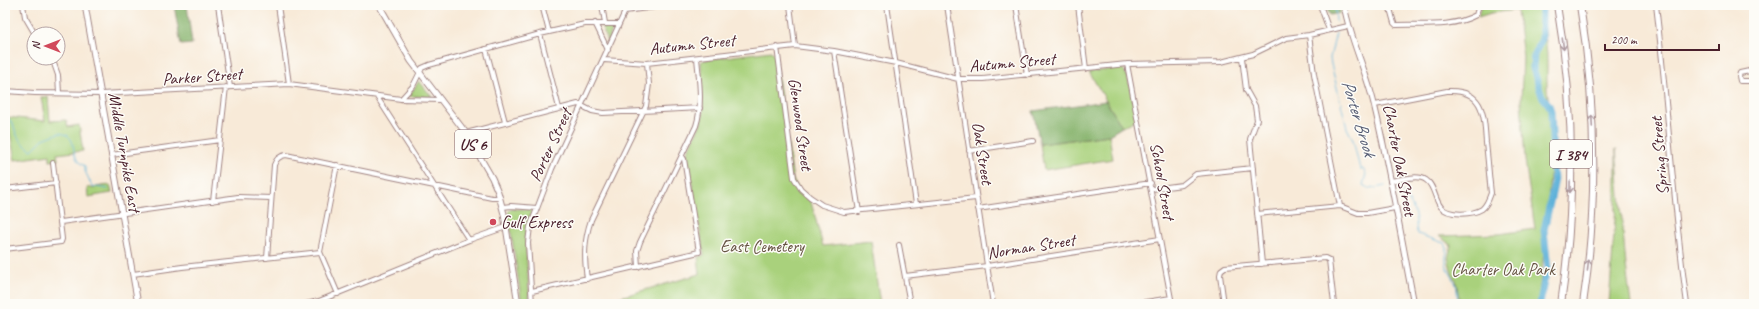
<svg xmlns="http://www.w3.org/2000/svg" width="1759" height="309" viewBox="0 0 1759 309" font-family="Caveat,sans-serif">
  <rect width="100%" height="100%" fill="#fdfcf7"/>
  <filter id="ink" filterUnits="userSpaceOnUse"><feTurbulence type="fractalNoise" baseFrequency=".025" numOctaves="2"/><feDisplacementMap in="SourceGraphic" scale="8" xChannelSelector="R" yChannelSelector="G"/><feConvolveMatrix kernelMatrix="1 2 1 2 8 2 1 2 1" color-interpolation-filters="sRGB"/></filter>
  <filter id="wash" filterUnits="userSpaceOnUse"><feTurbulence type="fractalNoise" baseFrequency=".012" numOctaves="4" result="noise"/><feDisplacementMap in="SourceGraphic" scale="16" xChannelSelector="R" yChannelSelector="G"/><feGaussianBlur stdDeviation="0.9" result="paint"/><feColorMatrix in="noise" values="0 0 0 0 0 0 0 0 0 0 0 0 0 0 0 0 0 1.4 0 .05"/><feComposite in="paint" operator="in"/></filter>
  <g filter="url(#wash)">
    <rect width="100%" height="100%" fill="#f8ead8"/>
    <path fill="#a9d17c" stroke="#7a7854" d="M1481 5H1545L1544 20 1547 56V89L1553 135 1550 153V173L1546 235 1538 304H1460L1456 280 1452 274 1448 258 1451 245 1439 236 1499 234 1535 229 1525 160 1521 101 1523 57 1517 10 1491 13 1478 17Z
      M602 25 613 27 608 42 602 28Z
      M771 51 775 55 793 180 801 193 811 202 823 246 871 241 880 304H596L700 274 698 257 704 255 687 153 700 125 703 113 701 62 704 60Z
      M1121 68C1130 71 1134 110 1136 120L1122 127 1089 72Z
      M419 81 432 97 409 96Z
      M41 97H48L50 121 66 120 68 127 79 125 83 151 57 154 58 160 50 161V155L15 160 7 117 45 121Z
      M1109 135 1113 159 1044 170 1040 144Z
      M1616 149 1626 266 1631 304H1609L1616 205Z
      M110 185 112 193 88 197 87 188Z
      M511 209H529L532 212 525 236 530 304H522L508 212Z"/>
    <path fill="#86b36c" stroke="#68694c" d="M174 5H187L192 44 181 45Z
      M1325 5H1339L1340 13 1330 15Z
      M1106 101 1122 127 1109 135 1040 144 1033 111Z"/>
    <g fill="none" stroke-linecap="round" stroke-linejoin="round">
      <path stroke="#5db1d9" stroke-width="1" d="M1335 5 1336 22
        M1336 33 1330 58 1331 64 1347 128 1353 140 1360 169H1363L1366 174 1363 185 1370 189 1385 186
        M5 116 13 123C16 135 19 142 30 149L32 150 43 139 59 133C82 135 66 158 85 166V171L92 186 108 189
        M1398 190C1406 192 1413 207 1415 215 1417 222 1415 228 1418 234L1444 243C1450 250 1445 253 1446 261 1446 269 1452 275 1455 282 1458 288 1457 297 1458 304"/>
      <path stroke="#5db1d9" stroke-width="7" d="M1540 304 1544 281 1548 269 1544 230 1554 184 1551 111 1549 105 1542 96 1533 68 1534 55 1542 39V5"/>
    </g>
  </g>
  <g filter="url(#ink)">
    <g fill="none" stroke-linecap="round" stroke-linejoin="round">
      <defs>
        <path id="minor" d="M23 5 25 17 35 34
          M218 5 230 87
          M278 5 289 84
          M542 5 549 32
          M602 5 605 23
          M790 5 795 46
          M887 5 916 204
          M947 5 993 304
          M1016 5 1027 75
          M1078 5 1086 69
          M1320 5 1329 30
          M1389 5 1394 23 1396 25C1422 24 1452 28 1476 15L1479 5
          M1656 5C1668 105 1673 205 1687 304
          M625 11 670 5
          M595 23 608 50
          M540 34 559 108
          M1309 35 1314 74 1340 206
          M777 47 794 178 801 189 810 197 822 205 844 212 976 198
          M486 49 505 122
          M834 51 859 212
          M52 58 58 75 59 93
          M1242 58 1246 90 1255 106 1257 120 1250 139 1262 264
          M604 60 647 63 795 46 834 51 896 63 958 79H983L1127 64 1221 62 1253 54 1286 38 1309 35 1348 26
          M1127 64 1172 304
          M1754 70 1740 73 1739 76 1740 81H1754
          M5 91 35 93 101 94 289 84 401 99 441 100
          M377 97 469 240
          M401 99 413 86 422 68 429 65 540 34 585 24H619
          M1375 105 1447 91C1484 89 1484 114 1486 143 1488 160 1489 176 1491 193 1489 199 1487 205 1482 209 1472 215 1448 216 1441 207 1434 199 1435 186 1426 180 1417 174 1400 180 1390 181
          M466 133 578 104 592 111 603 113 700 108
          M969 151 1033 141
          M111 155 220 140
          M337 165 320 252 338 294
          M5 189 56 183
          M1152 189 1182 185 1196 174 1253 168
          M213 201 226 87
          M503 207 511 206 537 208
          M978 209 1151 183
          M1257 214 1340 206 1358 213H1367L1395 208
          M61 222 238 197 271 198
          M899 245 910 304
          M5 249 61 242 62 239 53 163
          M267 258 274 165C276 159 279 156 286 155L492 198H500
          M638 267 637 251 640 242 696 126C703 104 699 80 697 58
          M133 274 182 267 320 252
          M905 276 987 266 1160 239
          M587 279C584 257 584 240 591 220L646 106 649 84 647 63
          M532 291 699 252 684 159 682 156
          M306 304 319 301 469 240 506 227
          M532 304 528 243 530 227 552 169 628 5
          M1133 304 1171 298
          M1224 304 1220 275 1221 270 1225 267 1325 258 1329 260 1334 304"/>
        <path id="major" d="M85 5 138 304
          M379 5 411 61 466 133 492 178 498 192 504 214 518 304
          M1344 5C1350 39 1366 70 1374 104 1390 170 1401 237 1414 304"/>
        <path id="highway" d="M1557 5C1574 103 1576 205 1561 304
          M1580 5C1596 103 1598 205 1583 304"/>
      </defs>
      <use href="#minor" stroke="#a18482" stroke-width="6"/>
      <use href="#major" stroke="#a18482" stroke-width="7"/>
      <use href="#highway" stroke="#a18482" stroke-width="8"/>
      <use href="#minor" stroke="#fff" stroke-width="4"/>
      <use href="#major" stroke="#fff" stroke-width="5"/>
      <use href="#highway" stroke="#fff" stroke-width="6"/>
    </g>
    <defs><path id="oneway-shaft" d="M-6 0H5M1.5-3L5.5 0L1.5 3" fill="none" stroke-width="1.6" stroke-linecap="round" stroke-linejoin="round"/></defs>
    <g stroke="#ae9aa0">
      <use href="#oneway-shaft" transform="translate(1563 44) rotate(83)"/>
      <use href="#oneway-shaft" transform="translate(1592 121) rotate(-93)"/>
      <use href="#oneway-shaft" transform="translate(1570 187) rotate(91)"/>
      <use href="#oneway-shaft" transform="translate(1588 265) rotate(-84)"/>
    </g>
  </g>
  <circle fill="#d1495b" stroke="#fdfcf7" stroke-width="1.5" cx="493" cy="222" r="4"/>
  <g text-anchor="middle" stroke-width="3" stroke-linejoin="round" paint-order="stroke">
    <g fill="#fdfcf7" stroke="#806168" stroke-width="1">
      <rect x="455" y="130" width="36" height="28" rx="3"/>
      <rect x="1550" y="140" width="42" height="28" rx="3"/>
    </g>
    <g font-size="16" font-weight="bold" fill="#4a1f2b">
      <text x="473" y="150">US 6</text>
      <text x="1571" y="160">I 384</text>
    </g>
    <g font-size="17" fill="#4a1f2b" stroke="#fdfcf7">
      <text transform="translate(692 44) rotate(-6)" y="6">Autumn Street</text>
      <text transform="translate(1012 62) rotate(-5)" y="6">Autumn Street</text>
      <text transform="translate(202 76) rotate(-4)" y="6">Parker Street</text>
      <text transform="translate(801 124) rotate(82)" y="6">Glenwood Street</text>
      <text transform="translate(550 145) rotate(-65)" y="6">Porter Street</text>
      <text transform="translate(125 152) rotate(80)" y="6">Middle Turnpike East</text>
      <text transform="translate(983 153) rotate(81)" y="6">Oak Street</text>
      <text transform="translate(1659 156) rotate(-95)" y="6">Spring Street</text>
      <text transform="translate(1400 160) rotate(79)" y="6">Charter Oak Street</text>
      <text transform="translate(1163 181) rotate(80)" y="6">School Street</text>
      <text transform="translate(1031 246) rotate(-9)" y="6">Norman Street</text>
    </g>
    <g font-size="17" fill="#4a1f2b" stroke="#fdfcf7" text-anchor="start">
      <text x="501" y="228">Gulf Express</text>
    </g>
    <g font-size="17" fill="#665443" stroke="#fdfcf7">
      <text x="762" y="252">East Cemetery</text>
      <text x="1503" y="275">Charter Oak Park</text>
    </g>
    <g font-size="18" font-style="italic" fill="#525971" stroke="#fdfcf7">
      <text transform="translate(1359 118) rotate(73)" y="6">Porter Brook</text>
    </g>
  </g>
  <rect width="1759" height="309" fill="none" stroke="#fdfcf7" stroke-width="20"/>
  <g transform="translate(46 46) rotate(270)"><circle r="19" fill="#fdfcf7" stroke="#b5a4a5"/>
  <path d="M0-3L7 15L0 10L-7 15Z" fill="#d1495b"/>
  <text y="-6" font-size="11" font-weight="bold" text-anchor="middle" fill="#4a1f2b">N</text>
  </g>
  <path d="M1605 44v6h114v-6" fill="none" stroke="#4a1f2b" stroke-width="2"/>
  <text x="1611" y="44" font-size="12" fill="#4a1f2b" stroke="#fdfcf7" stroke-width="3" paint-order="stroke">200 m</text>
</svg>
